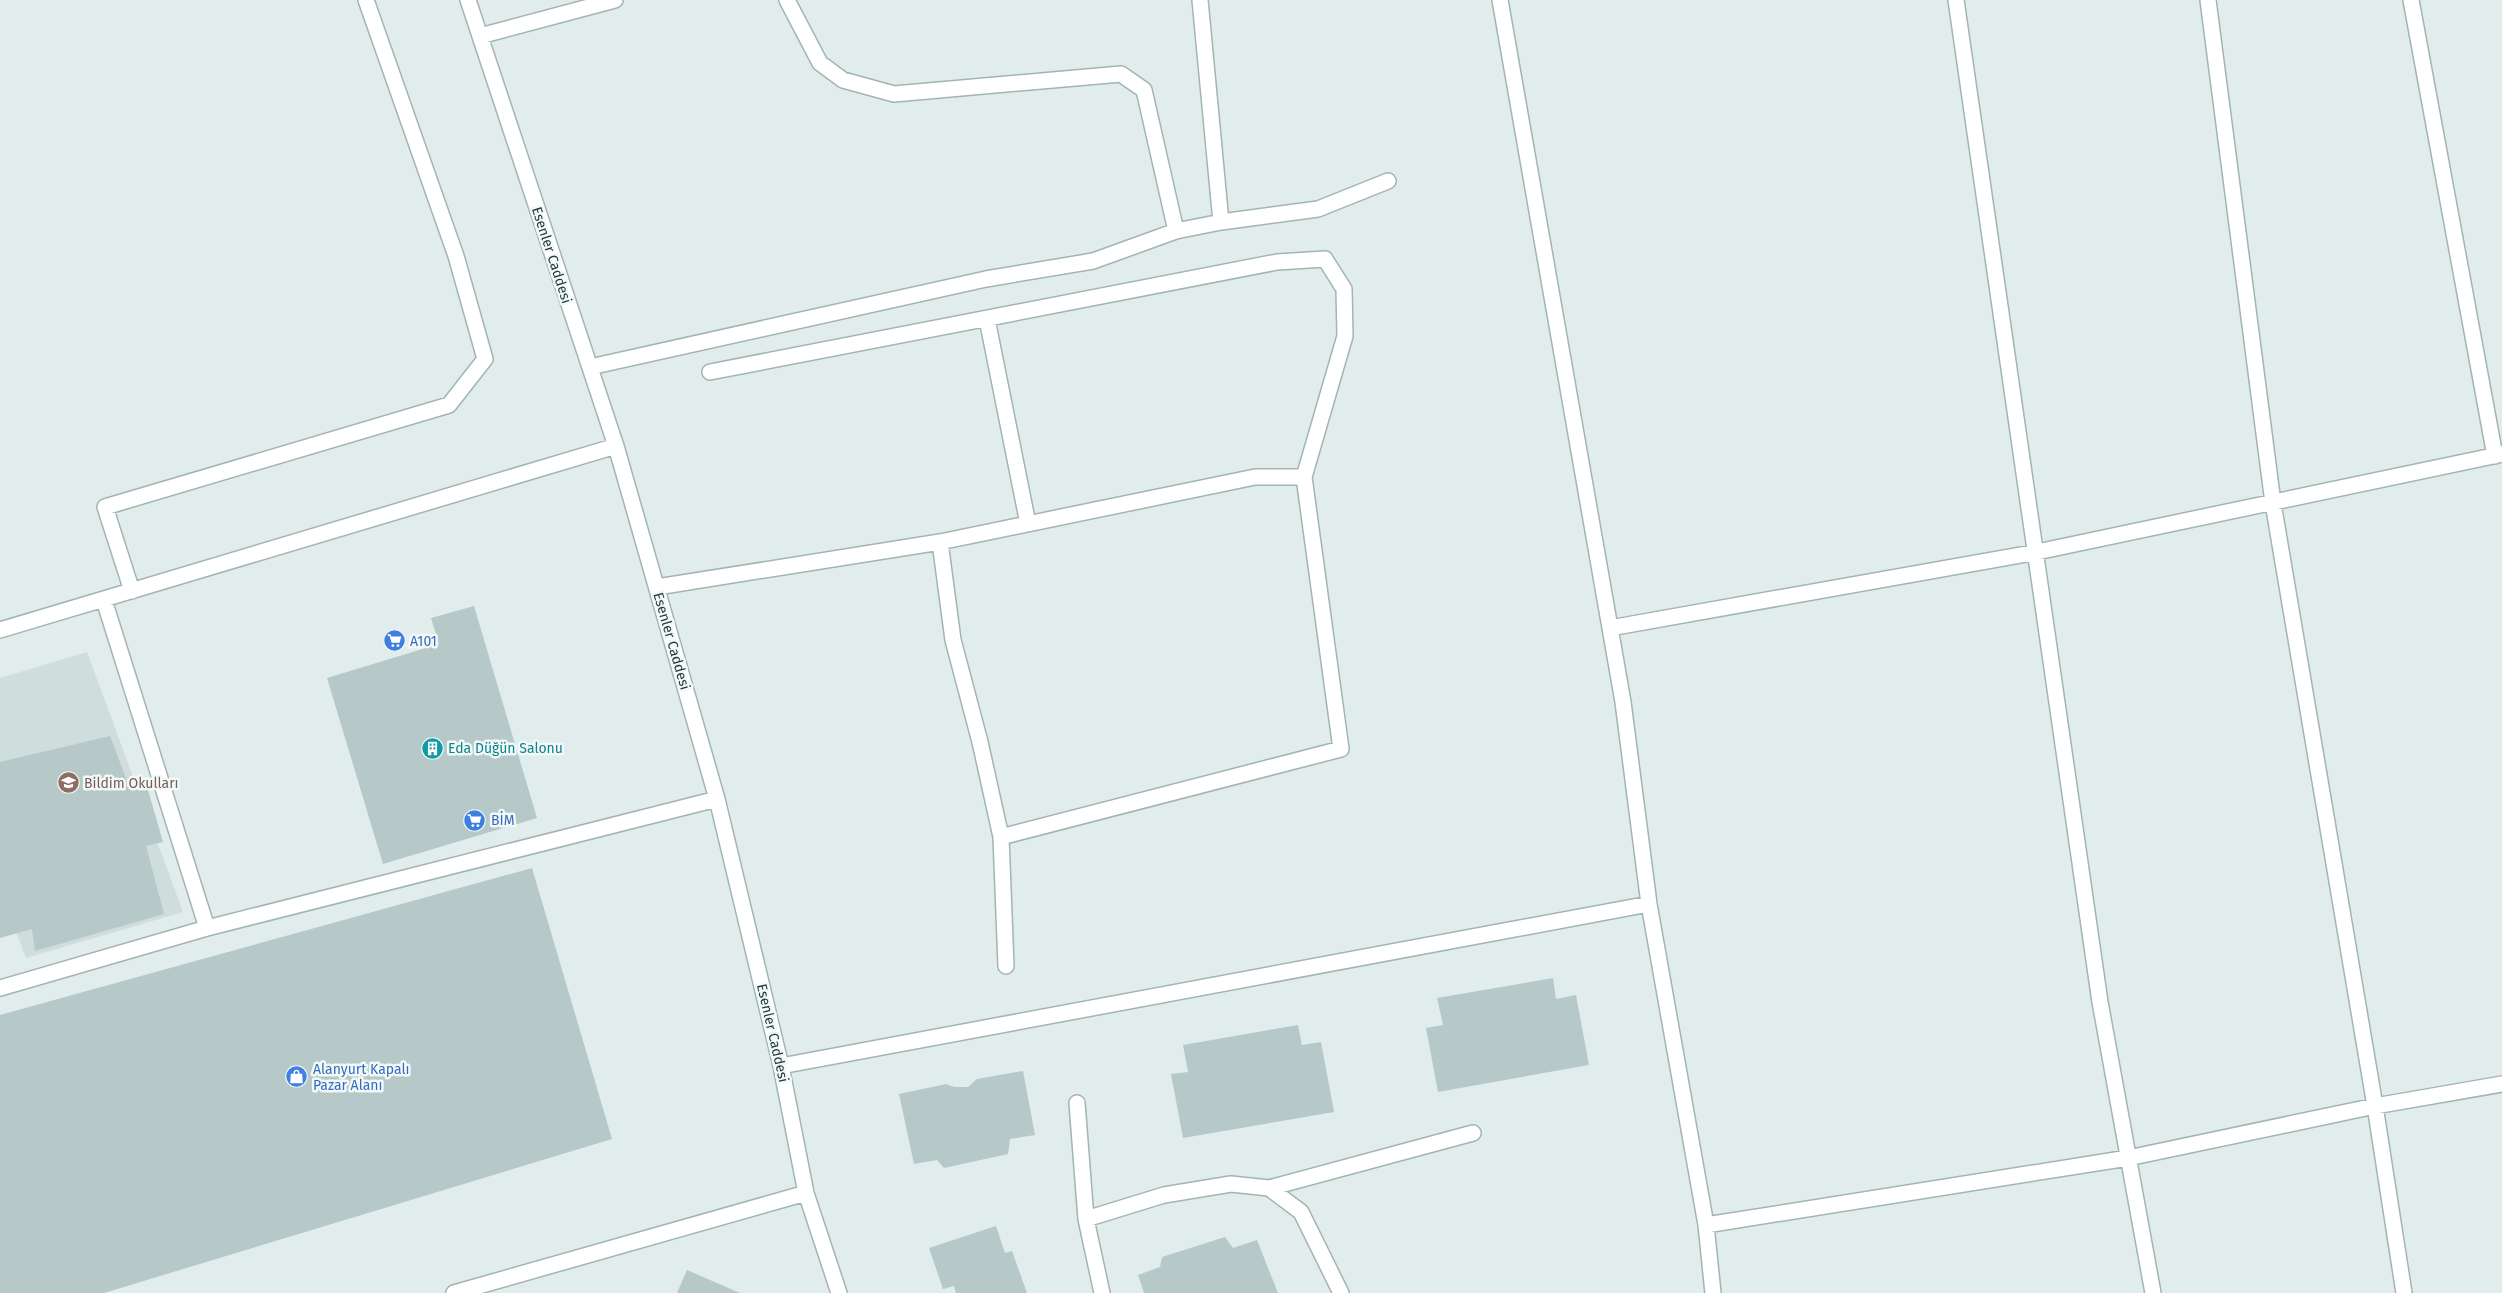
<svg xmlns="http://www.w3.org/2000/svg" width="2502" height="1293" viewBox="0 0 2502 1293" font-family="'Fira Sans',sans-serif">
  <rect width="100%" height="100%" fill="#e1edec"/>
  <path fill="#cfdddc" d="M87 652 183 912 26 958 0 888V678Z"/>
  <path fill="#b6c8c7" d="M474 606 537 818 383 864 327 678 439 644 431 618Z
    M110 736 130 789 146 783 163 842 146 846 164 914 35 951 32 929 0 938V762Z
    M532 868 612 1139 104 1293H0V1015Z
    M1553 978 1556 999 1576 995 1589 1065 1438 1092 1426 1028 1443 1025 1437 998Z
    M1298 1025 1302 1045 1321 1042 1334 1112 1183 1138 1171 1074 1188 1072 1183 1045Z
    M1023 1071 1035 1135 1010 1139 1008 1154 944 1168 937 1160 914 1164 899 1094 946 1084 954 1087H968L977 1079Z
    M996 1226 1005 1253 1012 1251 1027 1293H956L954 1286 943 1289 929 1248Z
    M1225 1237 1233 1248 1257 1240 1278 1293H1144L1138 1275 1160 1267 1162 1257Z
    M687 1270 740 1293H677Z"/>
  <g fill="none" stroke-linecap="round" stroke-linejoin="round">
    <defs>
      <path id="minor" d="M468 0 616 446 717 799 781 1066 806 1193 839 1293
        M787 0 820 63 843 80 894 94 1121 74 1144 90 1176 231
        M1200 0 1221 222
        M1500 0 1623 702 1649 904 1706 1225 1713 1293
        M1956 0 2100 1002 2153 1293
        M2208 0 2273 503 2375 1106 2404 1293
        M2411 0 2495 456
        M480 36 615 0
        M987 319 1028 524
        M590 367 986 279 1093 261 1176 231 1221 222 1318 209 1388 181
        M940 542 953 640 980 742 1001 837 1006 966
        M657 587 940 542 1255 477H1304L1345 336 1344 289 1325 259 1277 262 710 372
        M132 591 105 507 449 405 485 359 456 256 366 0
        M104 600 207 928
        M1610 628 2037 552 2502 454
        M0 630 616 446
        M1001 837 1341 749 1304 477
        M0 988 207 928 717 799
        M781 1066 1649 904
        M1077 1103 1086 1219 1102 1293
        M1269 1188 1473 1133
        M1086 1219 1164 1195 1231 1184 1269 1188 1301 1212 1341 1293
        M1706 1225 2128 1158 2375 1106 2502 1084
        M454 1293 806 1193"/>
    </defs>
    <use href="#minor" stroke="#a3b4b4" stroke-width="18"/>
    <use href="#minor" stroke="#fff" stroke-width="15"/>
  </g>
  <defs>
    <symbol id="supermarket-disc" viewBox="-11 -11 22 22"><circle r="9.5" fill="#3f7fe0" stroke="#f2f9f8"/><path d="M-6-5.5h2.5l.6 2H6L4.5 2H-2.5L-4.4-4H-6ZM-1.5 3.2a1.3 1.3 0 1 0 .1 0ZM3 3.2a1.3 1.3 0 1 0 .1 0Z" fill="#fff"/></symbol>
    <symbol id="building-disc" viewBox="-11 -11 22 22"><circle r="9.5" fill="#0f9aa8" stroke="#f2f9f8"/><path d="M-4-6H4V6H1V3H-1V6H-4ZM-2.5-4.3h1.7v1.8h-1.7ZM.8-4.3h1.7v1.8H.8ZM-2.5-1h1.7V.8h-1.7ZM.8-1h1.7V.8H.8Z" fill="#fff"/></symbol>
    <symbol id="school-disc" viewBox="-11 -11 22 22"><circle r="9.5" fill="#8d6e63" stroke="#f2f9f8"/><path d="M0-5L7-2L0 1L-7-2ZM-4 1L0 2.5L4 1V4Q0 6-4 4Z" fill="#fff"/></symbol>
    <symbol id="shop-disc" viewBox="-11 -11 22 22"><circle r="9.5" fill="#3f7fe0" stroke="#f2f9f8"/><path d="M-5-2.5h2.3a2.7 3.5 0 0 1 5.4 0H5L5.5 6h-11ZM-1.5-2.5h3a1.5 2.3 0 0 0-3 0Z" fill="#fff"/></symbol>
  </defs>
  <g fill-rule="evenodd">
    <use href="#supermarket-disc" x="382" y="628" width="25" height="25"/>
    <use href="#building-disc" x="420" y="736" width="25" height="25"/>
    <use href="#school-disc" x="56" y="770" width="25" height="25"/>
    <use href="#supermarket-disc" x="462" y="808" width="25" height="25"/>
    <use href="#shop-disc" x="284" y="1064" width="25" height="25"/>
  </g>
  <g text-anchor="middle" stroke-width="5" stroke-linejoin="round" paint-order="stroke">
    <g font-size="14" fill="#203a3e" stroke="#f2f9f8">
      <text transform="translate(552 255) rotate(72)" y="5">Esenler Caddesi</text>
      <text transform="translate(672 641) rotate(74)" y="5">Esenler Caddesi</text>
      <text transform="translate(773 1033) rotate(77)" y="5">Esenler Caddesi</text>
    </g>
    <g font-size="14" fill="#366cbe" stroke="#f2f9f8" text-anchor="start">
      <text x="410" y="646">A101</text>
      <text x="491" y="825">BİM</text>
      <text x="313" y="1074">Alanyurt Kapalı<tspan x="313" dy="16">Pazar Alanı</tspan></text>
    </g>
    <g font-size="14" fill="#0d838f" stroke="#f2f9f8" text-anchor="start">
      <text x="448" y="753">Eda Düğün Salonu</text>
    </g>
    <g font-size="14" fill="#785e54" stroke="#f2f9f8" text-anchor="start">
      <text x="84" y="788">Bildim Okulları</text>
    </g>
  </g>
</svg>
